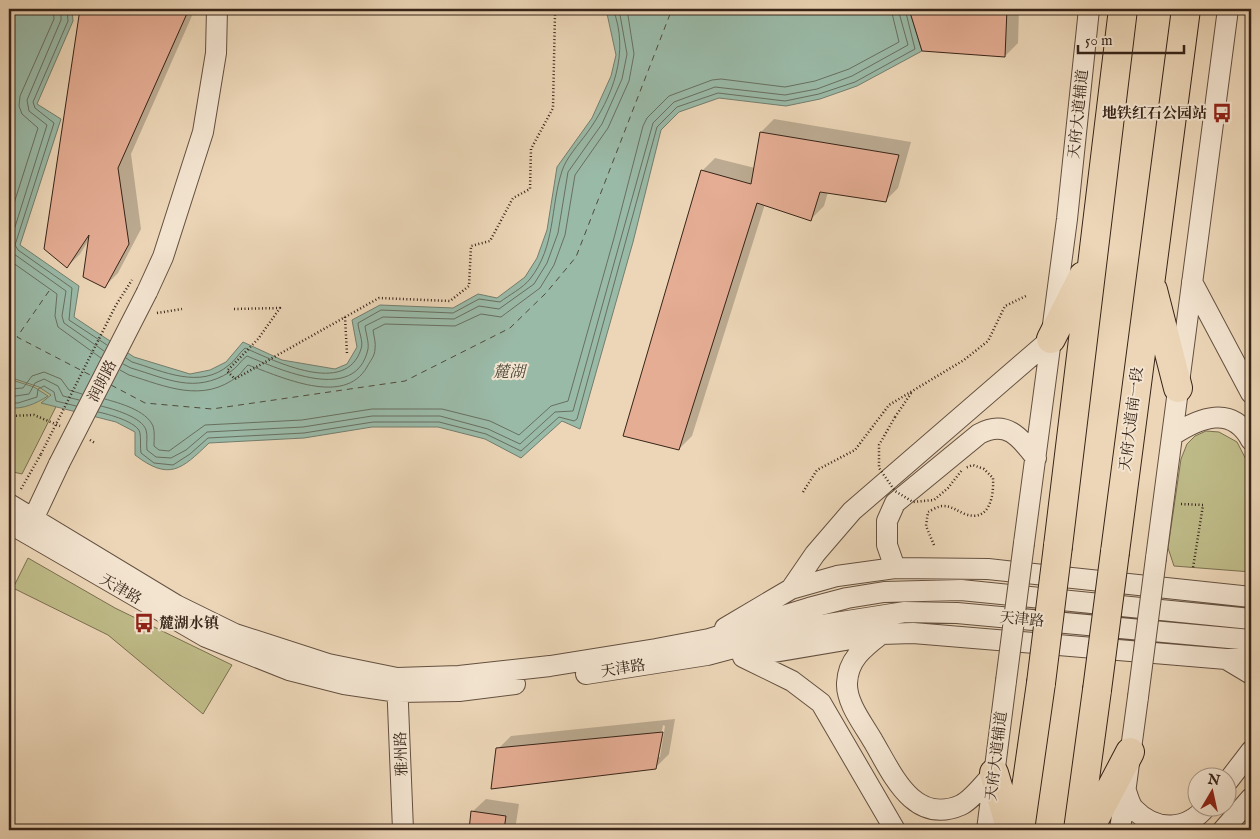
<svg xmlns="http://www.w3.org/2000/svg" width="1260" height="839" viewBox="0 0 1260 839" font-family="'IM FELL English','Noto Serif SC',serif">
  <rect width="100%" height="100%" fill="#ecd6b7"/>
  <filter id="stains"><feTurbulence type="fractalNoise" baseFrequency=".004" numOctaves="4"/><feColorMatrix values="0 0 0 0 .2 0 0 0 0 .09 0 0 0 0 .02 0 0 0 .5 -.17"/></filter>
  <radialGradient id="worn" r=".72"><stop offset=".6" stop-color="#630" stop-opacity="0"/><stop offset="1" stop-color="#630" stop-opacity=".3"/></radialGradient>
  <path fill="#bfbc89" stroke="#7b7050" d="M9 368 66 387 22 474 9 471Z
    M1206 431 1219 432 1237 442 1251 469V572L1174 566 1168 548 1181 459 1187 444 1195 436Z
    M28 558 115 608 232 665 203 714 108 635 13 588Z"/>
  <path fill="#9abaa8" stroke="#727e6e" d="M9 9H72L73 21 37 104 61 119 20 245 79 286 74 317 134 357 190 374 210 370 226 362 243 342 282 360 335 369 347 364 357 347 352 320 380 305 453 308 478 294 497 298 525 277 537 258 547 230 557 167 592 118 611 76 616 55 606 9H909L922 51 857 86 820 99 786 106 719 98 679 112 661 130 633 242 580 429 562 421 521 458 485 439 438 427H372L304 438 209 443C181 470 169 481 135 455V432L116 422 41 403 51 395 39 387 9 377Z
    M9 379 34 387 48 396C35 404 24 409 9 408Z"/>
  <path fill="#0003" fill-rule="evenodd" d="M81 9H195L131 154 141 229 118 273 105 286 90 238 80 254 67 267 45 249Z
    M911 9H1019L1018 43 1005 56 923 50Z
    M774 119 911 142 898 188 885 201 828 192 824 206 811 219 765 204 692 436 679 449 702 171 715 158 755 168 761 132Z
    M675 719 669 754 656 767 498 749 511 736ZM663 725 665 726 660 757H657Z
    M486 799 519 804 515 830H470L472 812Z"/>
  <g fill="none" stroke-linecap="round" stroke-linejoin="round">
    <path stroke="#686f60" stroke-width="1" d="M61 9V20L27 100 29 111 47 125 9 246 14 254 66 291 62 316 64 323 104 351
      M67 9 68 21 33 102 35 108 54 123 15 245 18 250 72 288 69 320 107 345
      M9 219 38 128 22 114 19 106 20 96 54 19 53 9
      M9 260 57 294 55 316 58 327 101 358
      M126 358 132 362C163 371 200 390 229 365 235 361 239 353 245 348 275 361 346 397 361 349 364 342 358 330 358 323L381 310 453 313 479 299 500 302C509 295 523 288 530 279 556 246 550 208 562 171 566 158 579 144 587 133 613 97 630 52 613 9
      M123 364 131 368C168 379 194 394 230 372 237 368 241 360 247 356 279 369 356 405 368 349 369 342 366 334 365 326L383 317 454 319 479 306 499 309 534 284 547 263 558 233 568 172 602 124 622 79 627 54 619 9
      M120 370 129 375C165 386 203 404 238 376 242 373 244 368 248 365 282 377 344 407 367 367 370 361 375 356 375 349 376 343 374 337 373 330L385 324 455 326 481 314 501 317 540 288 554 265 565 235 575 175 608 128 629 81 634 54 627 9
      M9 389 23 388 32 376 44 372 61 379 69 390 82 394
      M9 397 29 394 35 383 44 379 58 386 63 396 79 400
      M105 399C119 403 146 410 153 426 155 432 154 439 154 446L159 450 169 451 205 425 302 420 372 409H442L490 421 519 435 551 406 568 401 614 238 643 126 647 118 669 96 712 80 721 79 785 87 815 81 849 69 899 42 891 9
      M9 403H18L37 397 38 389 44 386 54 392 56 401 76 406
      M101 406C113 409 142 417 146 430 148 436 146 443 147 450L156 457 171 458 186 450 207 432 303 427 372 416H440L488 429 520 444 555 412 573 411 653 123 674 102 715 87 785 95 817 89 852 76 908 45 898 9
      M98 412C108 414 138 422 140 433 141 439 140 447 141 453L154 463 173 465 190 454 208 438 304 433 373 422H439L486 434 521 451 559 417 574 421 577 419 657 127 677 107 718 93 785 101 819 94 855 82 915 49 905 9"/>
    <path stroke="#504a3c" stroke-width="1" stroke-dasharray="6 5" stroke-linecap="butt" d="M49 291 17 337 94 377
      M9 337H16
      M111 385 145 403 212 409 405 381 510 328 546 293 576 257 672 9"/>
  </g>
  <path fill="#e5ad94" stroke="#372418" d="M80 9H189L118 168 129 244 105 288 83 277 89 235 67 268 44 249Z
    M909 9H1007L1005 57 922 51Z
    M760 132 899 155 886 202 820 192 811 221 757 203 679 450 623 436 701 170 751 184Z
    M663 732 656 769 491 789 496 748Z
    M471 811 506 816 504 830H469Z"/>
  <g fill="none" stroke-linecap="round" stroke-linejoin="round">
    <defs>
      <path id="minor" d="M1192 282 1251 393
        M147 292 163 257 203 132 216 53 217 9
        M1173 435C1199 418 1232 404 1251 440
        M9 504 176 605 235 634 328 664 397 678 459 676 550 666 656 649 709 639 809 608 847 598 884 592 961 590 1251 619
        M9 523 206 637 289 670 344 684 398 692 459 691 515 684
        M28 530 59 464
        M1024 543 1067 219 1089 9
        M1156 558 1228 9
        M895 568 887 545V521L895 503 979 434C1006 419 1020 437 1036 458
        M791 589 815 554 852 511 1051 339
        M725 628 791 589 837 576 895 568 988 569 1251 597
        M880 635C863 648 848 660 847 683 846 703 864 725 873 741 892 773 913 826 961 805 973 799 985 782 994 773
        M743 657 792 681 821 703 895 830
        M744 657 881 634 913 633 1226 659 1251 657
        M1226 659 1251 674
        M586 674 707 655 816 626 905 612 957 613 1251 640
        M397 680 403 830
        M1228 781 1251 751
        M1126 791C1128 797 1130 805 1134 809 1156 832 1187 831 1207 806
        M987 830 1006 681
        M1120 830 1138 697
        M1223 830 1251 798"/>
      <path id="highway" d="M1153 290 1178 388
        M1051 339 1083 276
        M1058 546 1123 9
        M1115 552 1186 9
        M994 773 1011 830
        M1020 830 1041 683
        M1078 830 1097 690
        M1089 830 1130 752"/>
    </defs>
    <use href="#minor" stroke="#645040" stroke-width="22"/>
    <use href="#highway" stroke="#372418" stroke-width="30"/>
    <path stroke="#372418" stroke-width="2.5" stroke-dasharray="1 2.5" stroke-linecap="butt" d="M234 309 280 308 258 339 227 371 235 379 379 298 450 301 469 286 471 246 490 241 513 198 530 189 531 149 553 108 555 13 534 9
      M157 313 182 309
      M345 317 347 354
      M9 416 34 415 60 426
      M895 417 912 392
      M90 440 95 443
      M21 489 41 454
      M803 492 817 470 855 450 889 405 964 360 988 341 1005 306 1028 295
      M1181 504 1203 505 1193 568
      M934 545 926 526 928 512C932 510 938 506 943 506 952 506 957 511 965 514 990 523 994 495 993 478L984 469 973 465 965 468"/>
    <use href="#minor" stroke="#f3e4d0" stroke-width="20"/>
    <use href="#highway" stroke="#ecd6b7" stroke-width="28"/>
    <defs>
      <path id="minor-bridge" d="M59 464 147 292
        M1006 681 1024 543
        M1138 697 1156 558"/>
      <path id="highway-bridge" d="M1041 683 1058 546
        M1097 690 1115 552"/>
    </defs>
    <use href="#minor-bridge" stroke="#645040" stroke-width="22" stroke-linecap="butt"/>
    <use href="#highway-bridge" stroke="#372418" stroke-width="30" stroke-linecap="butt"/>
    <path stroke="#372418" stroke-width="2.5" stroke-dasharray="1 2.5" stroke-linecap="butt" d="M895 417 879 445V468L895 491 913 502 934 500 948 488 962 470
      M41 454 116 305 132 280"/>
    <use href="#minor-bridge" stroke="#f3e4d0" stroke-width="20"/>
    <use href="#highway-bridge" stroke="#ecd6b7" stroke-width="28"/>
  </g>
  <defs>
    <symbol id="bus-bare" viewBox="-9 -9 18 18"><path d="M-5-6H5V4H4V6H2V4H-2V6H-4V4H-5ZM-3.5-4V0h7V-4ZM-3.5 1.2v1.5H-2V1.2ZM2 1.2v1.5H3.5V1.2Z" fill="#8f2418" stroke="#f3e4d0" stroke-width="2.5" paint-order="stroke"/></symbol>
  </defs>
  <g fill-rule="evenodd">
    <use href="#bus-bare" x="1208" y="99" width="28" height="28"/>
    <use href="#bus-bare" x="130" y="609" width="28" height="28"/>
  </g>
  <g text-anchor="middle" stroke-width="4" stroke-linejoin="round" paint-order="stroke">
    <g font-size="15" font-weight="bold" fill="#372418" stroke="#f3e4d0" text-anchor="end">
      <text x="1207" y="118">地铁红石公园站</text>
      <text x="159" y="628" text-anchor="start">麓湖水镇</text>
    </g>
    <g font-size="15" fill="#372418" stroke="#f3e4d0">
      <text transform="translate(1078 114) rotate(-84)" y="5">天府大道辅道</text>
      <text transform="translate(102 381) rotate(-63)" y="5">润朗路</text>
      <text transform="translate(1131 419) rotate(-83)" y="5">天府大道南一段</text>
      <text transform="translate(121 589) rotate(30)" y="5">天津路</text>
      <text transform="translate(1022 619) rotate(5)" y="5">天津路</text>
      <text transform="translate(623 668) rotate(-9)" y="5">天津路</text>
      <text transform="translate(401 754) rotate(-92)" y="5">雅州路</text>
      <text transform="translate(996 756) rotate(-83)" y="5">天府大道辅道</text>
    </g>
    <g font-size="16" font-style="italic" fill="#504a3c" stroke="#f3e4d0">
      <text x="509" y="377">麓湖</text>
    </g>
  </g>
  <rect width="1260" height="839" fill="none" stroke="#ecd6b7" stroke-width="30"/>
  <rect x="10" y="10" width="1240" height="819" fill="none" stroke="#372418" stroke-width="2.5"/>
  <rect x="15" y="15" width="1230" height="809" fill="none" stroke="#372418"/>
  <g transform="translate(1212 792) rotate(9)"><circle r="24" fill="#f3e4d0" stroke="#a89786"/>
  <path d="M0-4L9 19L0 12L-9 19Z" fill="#8f2418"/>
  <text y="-8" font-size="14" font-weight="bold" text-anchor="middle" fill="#372418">N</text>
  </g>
  <path d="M1078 45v8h106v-8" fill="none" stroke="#372418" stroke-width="2.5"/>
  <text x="1085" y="45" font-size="15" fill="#372418" stroke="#f3e4d0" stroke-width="4" paint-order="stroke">50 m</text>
  <rect width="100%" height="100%" filter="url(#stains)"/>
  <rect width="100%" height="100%" fill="url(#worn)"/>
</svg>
